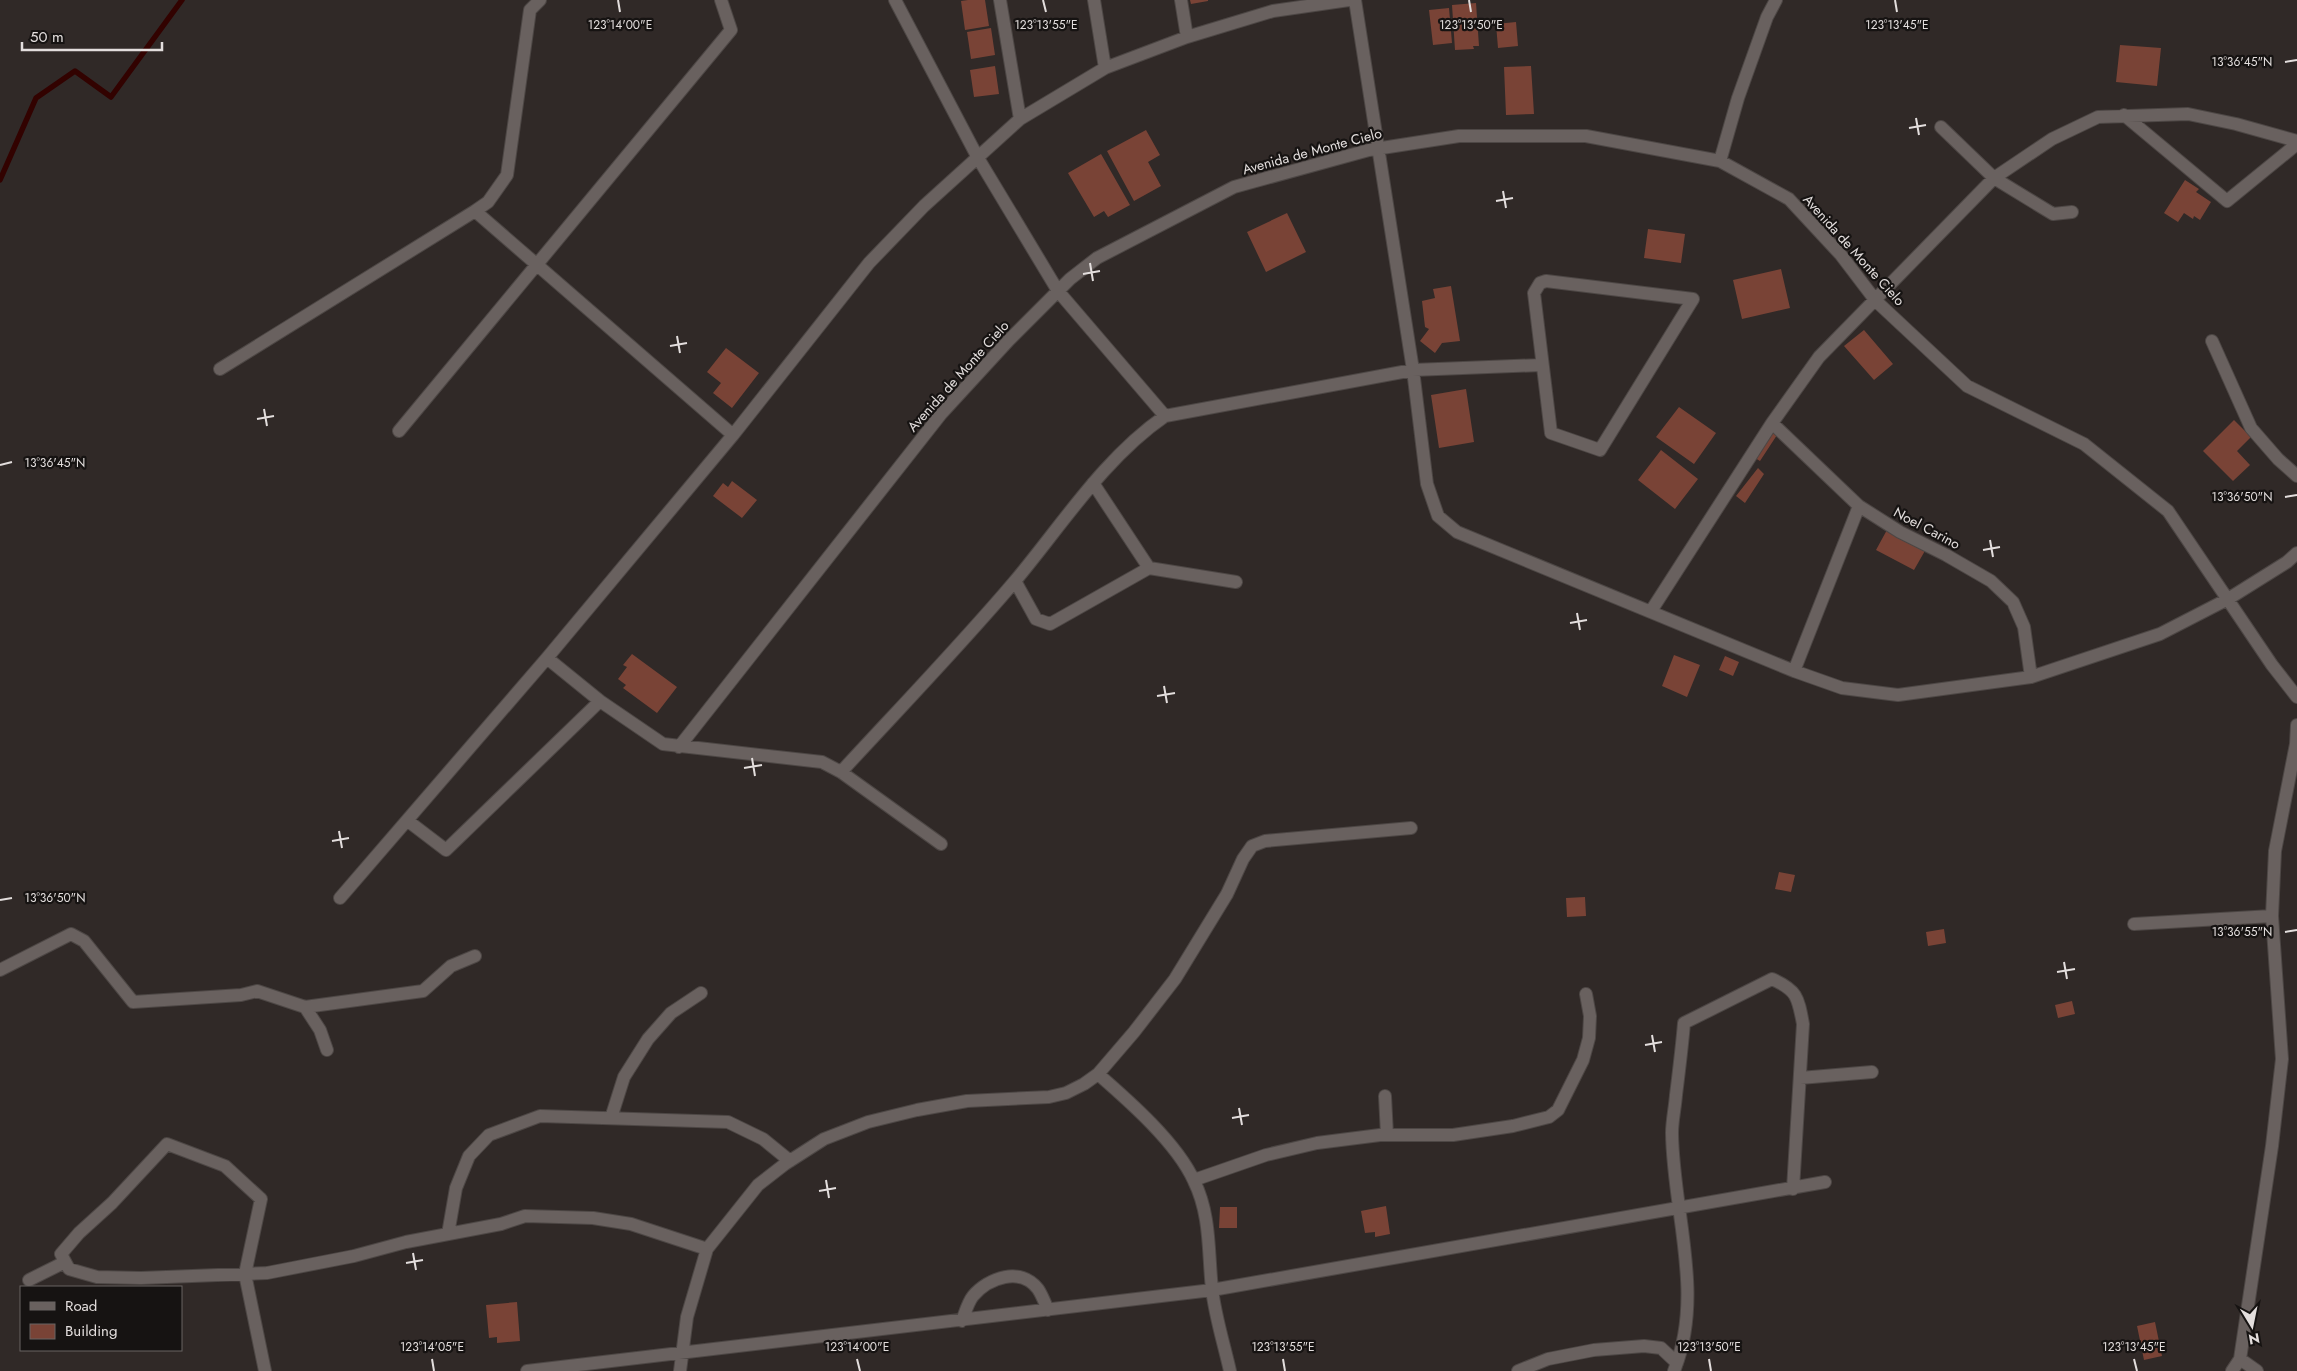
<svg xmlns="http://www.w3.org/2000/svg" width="2297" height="1371" viewBox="0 0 2297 1371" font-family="Jost,sans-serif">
  <rect width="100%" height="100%" fill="#302927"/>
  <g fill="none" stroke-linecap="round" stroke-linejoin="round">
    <path stroke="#320200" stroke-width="5.5" d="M0 180 36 98 75 71 111 97 182 0"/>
  </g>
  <path fill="#794336" d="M968 0H985L989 26 965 30 961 1Z
    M1190 0H1208V1L1191 4Z
    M1476 3 1479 46H1473L1474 49 1455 50 1452 5Z
    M1449 8 1452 43 1433 45 1429 10Z
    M1516 22 1518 46 1498 48 1496 24Z
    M991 28 995 55 971 59 967 32Z
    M2120 45 2161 48 2157 86 2116 82Z
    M995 66 999 94 974 97 970 70Z
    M1531 66 1534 114 1506 115 1504 67Z
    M1146 130 1160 155 1148 162 1161 186 1134 201 1107 151Z
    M1101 154 1130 205 1108 217 1104 211 1094 217 1068 173Z
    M2185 180 2199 189 2196 192 2211 202 2200 220 2194 216 2193 219 2184 213 2178 222 2164 213Z
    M1287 213 1306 252 1266 272 1247 232Z
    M1648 229 1685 234 1681 263 1644 258Z
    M1781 269 1790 308 1742 319 1733 280Z
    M1451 286 1460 341 1442 343 1435 353 1420 341 1429 329 1425 327 1422 301 1435 298 1433 289Z
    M1864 330 1893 364 1874 380 1844 346Z
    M726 348 759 373 732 408 713 393 721 383 707 372Z
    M1466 389 1474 442 1439 448 1431 395Z
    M1679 407 1716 433 1694 464 1656 437Z
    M2234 420 2251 437 2237 451 2250 465 2233 481 2203 451Z
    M1773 432 1777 435 1760 461 1755 458Z
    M1661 450 1698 479 1675 509 1638 480Z
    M1758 468 1764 474 1745 503 1736 496Z
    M732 481 757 500 742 518 713 496 723 483 728 487Z
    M1888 528 1926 549 1914 570 1876 550Z
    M632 654 677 687 657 713 623 688 626 685 618 679 627 667 623 665Z
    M1674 655 1700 665 1687 697 1662 686Z
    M1725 656 1739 662 1733 676 1719 670Z
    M1779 872 1795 875 1791 892 1775 889Z
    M1585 897 1586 916 1567 917 1566 898Z
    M1944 929 1946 943 1928 946 1926 932Z
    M2072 1001 2075 1014 2058 1018 2055 1005Z
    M1386 1206 1390 1234 1375 1237V1232L1365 1233 1361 1211Z
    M1220 1207H1237V1228H1219Z
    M517 1302 520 1341 497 1343V1337L489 1338 486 1305Z
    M2155 1322 2162 1356 2144 1360 2137 1326Z"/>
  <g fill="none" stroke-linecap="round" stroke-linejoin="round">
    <defs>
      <path id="minor" d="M895 0 978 158 1058 291 1165 416
        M1000 0 1020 119
        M1094 0 1105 68
        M1181 0 1187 37
        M1355 0 1413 370 1427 484 1438 516 1457 532 1794 671 1842 688 1898 695 2031 677 2160 634 2228 599 2287 562 2297 553
        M2124 115 2227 201 2297 144
        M1941 127 1994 178 2053 214 2072 212
        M1720 161 1738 98 1767 17 1776 0
        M475 211 488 202 507 175 530 10 540 0
        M1546 281 1693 299 1600 450 1551 433 1534 293 1540 283Z
        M2212 341 2251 428 2278 459 2297 476
        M220 369 475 211 733 435
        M1772 423 1859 506 1900 532 1946 555 1991 581 2013 602 2024 627 2031 677
        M399 431 731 30 721 0
        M1093 483 1149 568
        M1015 581 1036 619 1050 624 1149 568 1236 582
        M1651 611 1772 423 1819 357 1994 178 2052 139 2098 117 2188 114 2236 124 2297 141
        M547 658 600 701 663 744 822 762 841 772 941 844
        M1794 671 1859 506
        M679 747 941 414 1009 340 1070 279 1097 258 1234 187 1369 150 1459 136H1586L1720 161 1789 199 1841 255 1876 301 1967 386 2084 444 2168 511 2272 665 2297 697
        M841 772C899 709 959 647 1015 581 1062 525 1104 458 1165 416L1413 370 1541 365
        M408 821 446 850 600 701
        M340 898 547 658 733 435 869 263 924 206 1020 119 1105 68 1187 37 1273 11 1349 0
        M2134 924 2272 916
        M0 970 71 934 84 941 133 1002 241 995 257 991 305 1007 423 991 451 966 475 956
        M305 1007 320 1030 327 1050
        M1098 1074C1129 1101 1177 1143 1194 1181 1211 1215 1208 1253 1212 1289 1215 1316 1224 1344 1230 1371
        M1800 1078 1872 1072
        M1385 1096 1387 1135
        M611 1118 624 1077 648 1039 671 1013 701 993
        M1194 1180 1266 1155 1317 1143 1380 1135H1453L1513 1126 1549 1117 1558 1110 1583 1060 1589 1038 1590 1016 1586 994
        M448 1234 456 1188 469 1156 489 1135 540 1116 728 1122 763 1139 790 1161
        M29 1280 65 1262
        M962 1321C965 1313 968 1302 973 1296 988 1278 1021 1266 1038 1289 1042 1295 1045 1303 1048 1310
        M2240 1359 2257 1371
        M265 1371 245 1274 261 1199 225 1166 167 1144 112 1203 79 1233 61 1254 69 1269 97 1277 141 1278 267 1273 354 1256 406 1242 501 1224 525 1216 593 1218 631 1224 707 1249
        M527 1371 1212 1290 1825 1182
        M680 1371 687 1317 707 1249 758 1185 785 1164 824 1139 868 1122 917 1110 967 1101 1049 1097 1066 1093 1084 1084 1098 1074 1134 1032 1175 979 1227 894 1243 859 1252 846 1265 841 1411 828
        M1518 1371 1548 1359 1594 1350 1644 1346 1661 1348 1677 1363
        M1674 1371C1705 1294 1673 1213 1672 1133 1672 1121 1675 1108 1676 1095 1679 1071 1682 1047 1684 1023L1772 979C1797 990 1798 997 1803 1024L1793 1189
        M2232 1371 2240 1359 2272 1146 2282 1059 2272 916 2275 851 2296 744 2297 725"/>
    </defs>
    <use href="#minor" stroke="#4d4745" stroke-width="14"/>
    <use href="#minor" stroke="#69615f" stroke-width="12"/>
  </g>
  <path fill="none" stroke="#e3dedd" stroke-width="2" d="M618 0 620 12M1043 0 1046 12M1469 0 1471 12M1895 0 1897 12M2285 62 2297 60M1916 118 1919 135M1909 128 1926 125M1503 191 1506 208M1496 201 1513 198M1090 263 1093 281M1083 274 1100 271M677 336 680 353M670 346 687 343M264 409 267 426M257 419 274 416M0 465 12 462M2285 497 2297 495M1990 540 1993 557M1983 550 2000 547M1577 613 1580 630M1570 623 1587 620M1164 686 1167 703M1157 696 1175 693M752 758 755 776M744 768 762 765M339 831 342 848M332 841 349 838M0 900 12 898M2285 932 2297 930M2064 962 2067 979M2057 972 2075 969M1652 1035 1655 1052M1645 1045 1662 1042M1239 1108 1242 1125M1232 1118 1249 1115M826 1180 829 1198M819 1191 836 1188M413 1253 416 1270M406 1263 423 1260M432 1359 434 1371M857 1359 860 1371M1283 1359 1285 1371M1709 1359 1711 1371M2134 1359 2137 1371"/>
  <g text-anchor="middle" stroke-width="4.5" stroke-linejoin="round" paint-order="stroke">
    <g font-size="14" fill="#e3dedd" stroke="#161312">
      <text transform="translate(1312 151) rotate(-15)" y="5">Avenida de Monte Cielo</text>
      <text transform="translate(1854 250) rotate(48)" y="5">Avenida de Monte Cielo</text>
      <text transform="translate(958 376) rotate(-48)" y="5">Avenida de Monte Cielo</text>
      <text transform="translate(1927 528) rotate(28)" y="5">Noel Carino</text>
    </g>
  </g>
  <g font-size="12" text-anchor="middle" fill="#e3dedd" stroke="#161312" stroke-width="4.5" stroke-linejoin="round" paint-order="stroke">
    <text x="620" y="29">123°14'00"E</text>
    <text x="1046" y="29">123°13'55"E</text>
    <text x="1471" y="29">123°13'50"E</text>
    <text x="1897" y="29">123°13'45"E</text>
    <text x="2242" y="66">13°36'45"N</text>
    <text x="55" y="467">13°36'45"N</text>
    <text x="2242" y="501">13°36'50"N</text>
    <text x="55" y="902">13°36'50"N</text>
    <text x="2242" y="936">13°36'55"N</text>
    <text x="432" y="1351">123°14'05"E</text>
    <text x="857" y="1351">123°14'00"E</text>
    <text x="1283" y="1351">123°13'55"E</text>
    <text x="1709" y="1351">123°13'50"E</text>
    <text x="2134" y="1351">123°13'45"E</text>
  </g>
  <rect x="20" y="1286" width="162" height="65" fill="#161312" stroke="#686463"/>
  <rect x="30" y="1302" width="25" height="8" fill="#69615f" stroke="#686463"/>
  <text x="65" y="1311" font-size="15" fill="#e3dedd">Road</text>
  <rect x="30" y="1324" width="25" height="15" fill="#794336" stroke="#686463"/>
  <text x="65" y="1336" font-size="15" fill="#e3dedd">Building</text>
  <g transform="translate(2252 1326) rotate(170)" stroke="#161312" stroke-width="4" paint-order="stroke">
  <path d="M0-4L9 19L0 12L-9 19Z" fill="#e3dedd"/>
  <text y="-8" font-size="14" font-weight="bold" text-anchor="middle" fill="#e3dedd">N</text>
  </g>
  <path d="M22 42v8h140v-8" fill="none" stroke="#e3dedd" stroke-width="2.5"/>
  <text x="30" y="42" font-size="15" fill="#e3dedd" stroke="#161312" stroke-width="4" paint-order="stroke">50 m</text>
</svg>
